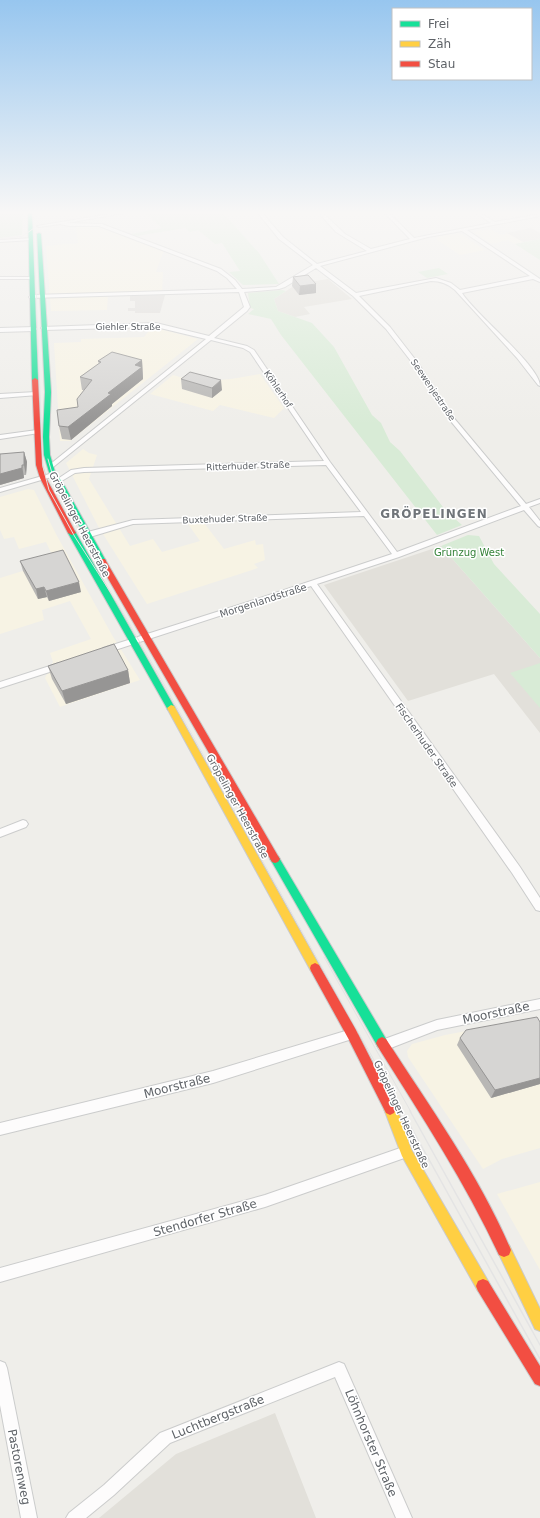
<svg xmlns="http://www.w3.org/2000/svg" width="540" height="1518" viewBox="0 0 540 1518" font-family="'DejaVu Sans',sans-serif">
  <rect width="100%" height="100%" fill="#efeeea"/>
  <path fill="#f7f3e4" d="M76 226H98L164 250 156 272H163L162 294 108 296 107 310 51 311 46 246 78 243Z
    M490 229 501 235 508 233 523 242 515 244 508 240 492 244 473 232Z
    M459 233 485 250 460 255 436 239 437 237Z
    M152 327 198 339 70 441H60L54 343 81 342V339L144 337Z
    M260 374 284 408 274 418 220 405 213 411 150 394 173 375 197 382 231 379Z
    M83 449 89 453 97 455 89 479 130 546 153 539 162 552 200 541 188 524 204 523 224 549 255 540 256 545 263 544 265 560 254 564 258 568 147 604 98 526 66 463Z
    M28 489 34 490 56 534 112 635 140 680 60 707 45 678 53 662 50 653 91 639 70 601 42 610 44 620 0 634V578L55 561 46 542 19 549 14 537 4 539 0 530V497Z
    M536 1018 540 1027V1148L502 1159 483 1169 408 1057 407 1051 412 1044 445 1035Z
    M540 1182V1270L497 1194Z"/>
  <path fill="#dfddda" d="M165 295 160 313H135V311H128V308H135V301H130V296Z"/>
  <path fill="#e2e0da" d="M531 228 540 233V239L523 242 507 233Z
    M306 278 315 281 328 279 352 299 304 307 310 314 295 317 278 311 274 299Z
    M441 546 540 658V733L494 674 408 701 324 585Z
    M275 1413 316 1518H99L176 1454Z"/>
  <path fill="#d8ebd6" d="M0 213H23L22 235 0 238Z
    M145 213H223L259 253 279 284 243 285 229 272 240 271 222 243 215 244 198 230 190 232 185 228 137 236 131 234 162 228Z
    M540 239V260L515 244Z
    M439 268 448 274 427 278 418 272Z
    M282 290 286 291 274 299 278 311 312 323 334 347 372 415 381 423 390 442 400 451 446 511 462 525 437 535 281 335 271 319 248 314 254 309 250 308 248 293Z
    M468 535 479 536 494 564 540 614V658L441 546Z
    M540 663V708L510 673Z"/>
  <g fill="none" stroke-linecap="round" stroke-linejoin="round">
    <defs>
      <path id="street" d="M116 213H123L67 223 102 224 221 269 235 280 242 289 276 287 313 265 279 239 258 213H262L283 237 317 264 367 251 336 232 319 213H323L345 234 371 249 410 239 385 213H389L414 238 491 223 476 213H480L495 222 540 214V216L467 230 540 279V282L533 279 462 293C475 314 540 366 540 386L538 385 517 358 455 290C448 284 441 281 431 281L359 296 390 327 418 363 453 417 526 504 540 499V503L529 507 540 521V527L538 526 524 510 399 557 317 584 520 867 540 898V911L536 910 512 873 311 586 109 652H103L102 650 103 648 248 602 392 554 364 516 133 524 90 537H84V533L133 520 361 512 326 465 84 472 75 473 60 482H56V480L71 470 84 468 324 461 250 352 243 348 211 340 52 468H48V466L206 339 156 327 44 330 41 328 42 327 156 323 209 336 244 307 239 292 30 298 29 297 32 295 237 289 227 278 217 271 99 226H69L60 224 39 227 37 226ZM462 231 530 276 460 290 451 283 436 278 356 293 320 266 428 237ZM316 268 353 296 386 329 414 365 449 419 521 506 397 552 330 462 254 350 247 346 214 338 247 311 250 307 244 292 279 289 285 287Z
        M33 238 31 240 0 242V240Z
        M0 277H32L34 278 32 279H0Z
        M0 328 34 327 37 329 34 331 0 332Z
        M36 392 38 393V395L0 398V394Z
        M37 430 39 431V433L0 439V435Z
        M53 473 56 475 55 476 0 492V488Z
        M59 663 62 664 63 666 62 668 0 688V682Z
        M23 820 26 821 28 824 26 827 0 837V829Z
        M540 999V1009L437 1030 383 1051 379 1049 377 1045 379 1041 437 1020Z
        M352 1029 356 1030 358 1034 356 1038 352 1039 213 1083 0 1135V1123L213 1071Z
        M406 1146 410 1148 412 1152 410 1156 265 1207 0 1282V1268L265 1195Z
        M0 1361 5 1363 7 1368 37 1518H21L0 1405Z
        M339 1362 344 1364 412 1518H396L335 1377 170 1443 114 1495 86 1518H66L69 1513 104 1485 160 1433Z"/>
      <path id="fast" d="M28 213H32L38 380 35 382 32 380Z
        M39 233 41 234 51 392 49 437 50 455 55 472 64 485 106 561 102 563 98 561 58 485 49 472 44 455 43 437 45 392 37 234Z
        M69 531H75L76 533 175 708 174 710H168L68 533Z
        M275 855 278 856 386 1039 388 1043 386 1047 382 1049 378 1047 272 862 270 859 272 856Z"/>
      <path id="slow" d="M171 705 174 706 319 965 320 968 319 971 315 973 311 971 167 708Z
        M390 1103 394 1105 401 1119 411 1149 488 1281 490 1286 488 1291 483 1293 478 1291 402 1156 384 1109 386 1105Z
        M504 1243 509 1245 540 1309V1331L535 1329 497 1250 499 1245Z"/>
      <path id="jam" d="M35 378 38 380 42 465 46 478 76 533 72 535 68 533 40 478 36 465 32 380Z
        M99 559H105L106 561 278 856 280 859 278 862 275 863 272 862 98 561Z
        M315 963 319 965 356 1030 394 1105 396 1109 394 1113 390 1115 386 1113 348 1038 311 971 310 968 311 965Z
        M382 1037 386 1039C430 1107 479 1175 511 1250L509 1255 504 1257 499 1255C465 1182 421 1115 378 1047L376 1043 378 1039Z
        M483 1279 488 1281 540 1366V1386L535 1384 478 1291 476 1286 478 1281Z"/>
    </defs>
    <use href="#street" stroke="#cbcccc" stroke-width="2"/>
    <use href="#fast" stroke="#cacacb" stroke-width="2"/>
    <use href="#slow" stroke="#cacacb" stroke-width="2"/>
    <use href="#jam" stroke="#cacacb" stroke-width="2"/>
    <use href="#street" fill="#fdfcfc" fill-rule="evenodd"/>
    <use href="#fast" fill="#16e098" fill-rule="evenodd"/>
    <use href="#slow" fill="#ffcf43" fill-rule="evenodd"/>
    <use href="#jam" fill="#f24e42" fill-rule="evenodd"/>
    <path stroke="#e4e4e4" stroke-width="1" d="M33 213 43 467 49 490 75 537 118 604 161 679 403 1112
      M0 239 23 236 34 228
      M48 459 57 491 91 551
      M324 957 411 1112"/>
    <path stroke="#e4e4e4" stroke-width="1.5" d="M402 1111 540 1359
      M410 1111 540 1345"/>
  </g>
  <path fill="#b8b7b5" d="M293 277 316 284V293L299 295 292 286Z
    M142 360 143 379 112 404V406L71 440 62 439 59 426 78 407 84 390H82L80 377 99 364 98 361Z
    M181 379 222 390 212 398 182 389Z
    M24 452 27 462 26 475H24V478L0 485Z
    M20 561 81 592 49 601 47 597 38 599 23 571Z
    M48 666 128 670 130 683 66 704 52 679Z
    M540 1022V1084L491 1098 457 1045 460 1038Z"/>
  <path fill="#969594" d="M316 284V293L299 295 300 286Z
    M142 360 143 379 112 404V406L71 440 68 427 108 393 135 365Z
    M221 380 222 390 212 398V388Z
    M24 452 27 462 26 475 24 465Z
    M22 465 24 478 0 485V474Z
    M79 582 81 592 49 601 46 591Z
    M44 587 47 597 38 599 36 589Z
    M128 670 130 683 66 704 62 691Z
    M540 1078V1084L491 1098 495 1090Z"/>
  <path fill="#d6d5d3" stroke="#969594" d="M308 275 316 284 300 286 293 277Z
    M112 352 142 360 135 365 142 367 108 393 111 394 68 427 59 426 57 410 78 407 77 399 92 380 80 377 101 362 98 361Z
    M190 372 221 380 212 388 181 379Z
    M24 452V465H22V468L0 474V454Z
    M63 550 79 582 46 591 44 587 36 589 20 561Z
    M114 644 128 670 62 691 48 666Z
    M537 1017 540 1022V1078L495 1090 460 1038 466 1030Z"/>
  <linearGradient id="sky" x2="0" y2="1"><stop stop-color="#97c6ef"/><stop offset="0.5" stop-color="#f8f7f6"/><stop offset="1" stop-color="#f8f7f6" stop-opacity="0"/></linearGradient>
  <rect width="540" height="425" fill="url(#sky)"/>
  <g text-anchor="middle" stroke-width="3" stroke-linejoin="round" paint-order="stroke">
    <g font-size="9" fill="#5f6368" stroke="#fff">
      <text x="128" y="330">Giehler Straße</text>
      <text transform="translate(278 389) rotate(56)" y="3">Köhlerhof</text>
      <text transform="translate(433 390) rotate(56)" y="3">Seewenjestraße</text>
      <text transform="translate(248 466) rotate(-2)" y="3">Ritterhuder Straße</text>
      <text transform="translate(225 519) rotate(-2)" y="3">Buxtehuder Straße</text>
    </g>
    <g font-size="10" fill="#5f6368" stroke="#fff">
      <text transform="translate(80 524) rotate(62)" y="4">Gröpelinger Heerstraße</text>
      <text transform="translate(263 600) rotate(-18)" y="4">Morgenlandstraße</text>
      <text transform="translate(427 745) rotate(55)" y="4">Fischerhuder Straße</text>
      <text transform="translate(238 806) rotate(61)" y="4">Gröpelinger Heerstraße</text>
      <text transform="translate(402 1114) rotate(65)" y="4">Gröpelinger Heerstraße</text>
    </g>
    <g font-size="10" fill="#348238" stroke="#fff">
      <text x="469" y="556">Grünzug West</text>
    </g>
    <g font-size="12" font-weight="bold" letter-spacing="1" fill="#70757a" stroke="#fff">
      <text x="434" y="518">GRÖPELINGEN</text>
    </g>
    <g font-size="12" fill="#5f6368" stroke="#fff">
      <text transform="translate(496 1013) rotate(-12)" y="4">Moorstraße</text>
      <text transform="translate(177 1086) rotate(-14)" y="4">Moorstraße</text>
      <text transform="translate(205 1218) rotate(-16)" y="4">Stendorfer Straße</text>
      <text transform="translate(218 1417) rotate(-22)" y="4">Luchtbergstraße</text>
      <text transform="translate(371 1443) rotate(67)" y="4">Löhnhorster Straße</text>
      <text transform="translate(19 1467) rotate(79)" y="4">Pastorenweg</text>
    </g>
  </g>
  <rect x="392" y="8" width="140" height="72" fill="#ffffff" stroke="#bfc1c3"/>
  <rect x="400" y="21" width="20" height="6" fill="#16e098" stroke="#bfc1c3"/>
  <text x="428" y="28" font-size="12" fill="#5f6368">Frei</text>
  <rect x="400" y="41" width="20" height="6" fill="#ffcf43" stroke="#bfc1c3"/>
  <text x="428" y="48" font-size="12" fill="#5f6368">Zäh</text>
  <rect x="400" y="61" width="20" height="6" fill="#f24e42" stroke="#bfc1c3"/>
  <text x="428" y="68" font-size="12" fill="#5f6368">Stau</text>
</svg>
